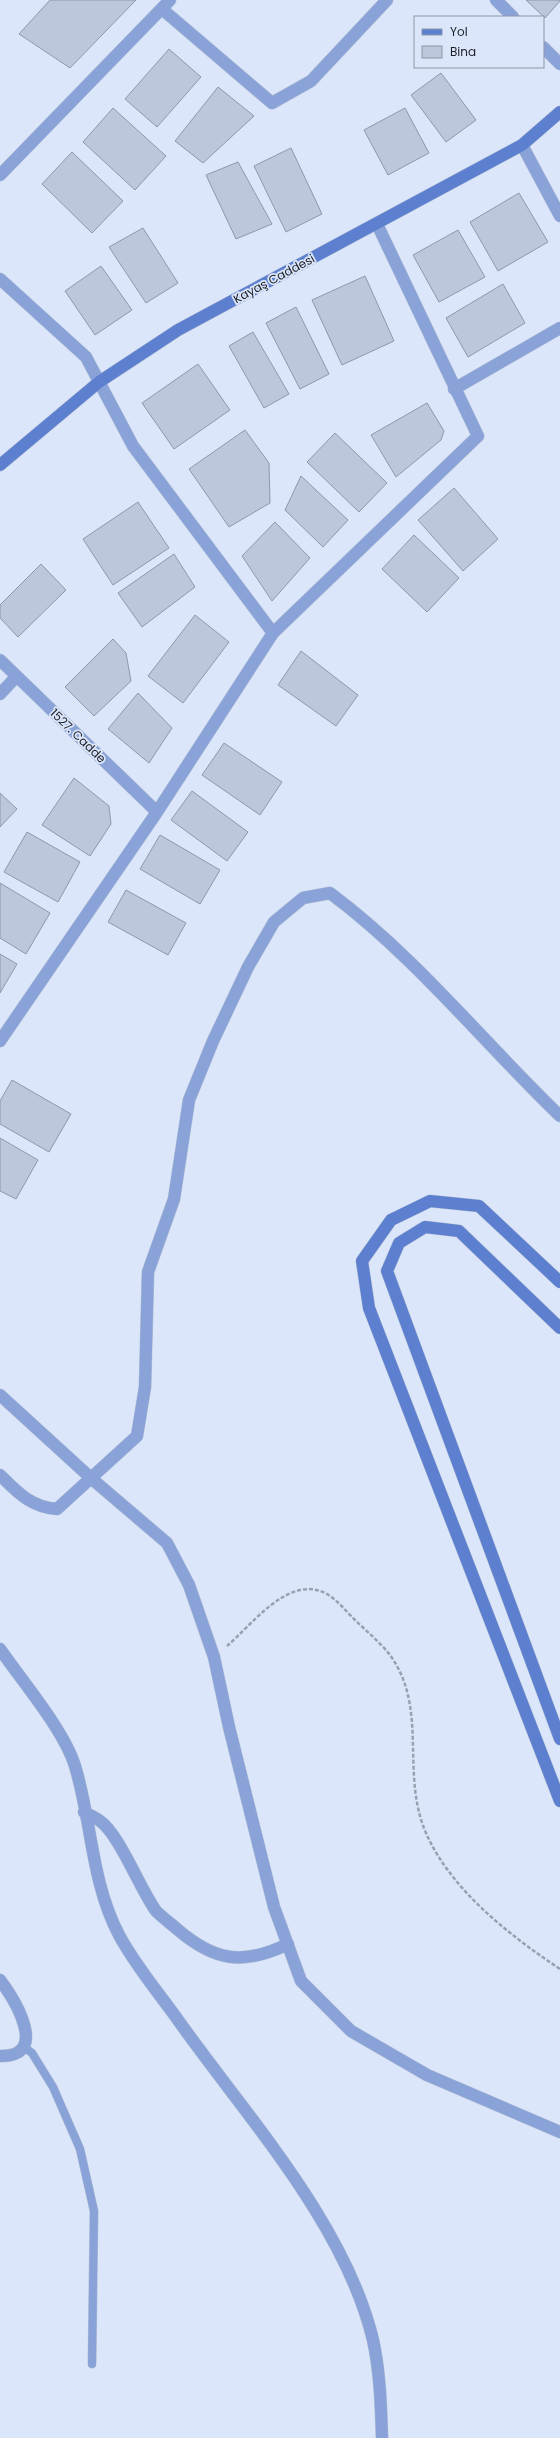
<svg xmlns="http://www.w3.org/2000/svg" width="560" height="2438" viewBox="0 0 560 2438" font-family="Poppins,sans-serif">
  <rect width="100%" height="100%" fill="#dce6fb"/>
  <path fill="#bdc7db" stroke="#8e98ab" d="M50 0H136L70 68 19 34Z
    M526 0H560V1L545 18Z
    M169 49 201 77 157 127 125 99Z
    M441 73 476 120 446 142 411 95Z
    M218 87 254 116 203 163 175 141Z
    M113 108 166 156 135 190 83 142Z
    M405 108 429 153 388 175 364 130Z
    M291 148 322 214 286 232 254 166Z
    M72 152 123 201 92 233 42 184Z
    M238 162 272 224 236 239 206 175Z
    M519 193 548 242 498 271 470 222Z
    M143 228 178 283 146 303 109 247Z
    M458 230 485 277 439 302 413 255Z
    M101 266 132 310 95 335 65 291Z
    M365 276 394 341 342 365 312 300Z
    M503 284 525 323 468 357 446 318Z
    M296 307 329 374 300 389 266 323Z
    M253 332 289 394 264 408 229 346Z
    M198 364 230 410 174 449 142 403Z
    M427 403 444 431 441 440 396 477 371 435Z
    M245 430 269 463 270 503 229 527 189 469Z
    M335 433 387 483 359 512 307 462Z
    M301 476 348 520 323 547 285 510Z
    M454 488 498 539 463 571 418 520Z
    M138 502 169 548 113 585 83 539Z
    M275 522 310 558 272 601 242 556Z
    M414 535 459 578 427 612 382 569Z
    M174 554 195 587 142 627 118 593Z
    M41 564 66 590 18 637 0 618V605Z
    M195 615 229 642 183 703 148 676Z
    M113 639 126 653 131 681 94 716 65 687Z
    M301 651 358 695 336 726 278 685Z
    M138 693 172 728 149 763 108 729Z
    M224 743 282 782 260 815 202 775Z
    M74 778 109 806 111 824 90 856 42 825Z
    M192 791 248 832 227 861 171 820Z
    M0 793 17 809 0 827Z
    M27 832 80 862 58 902 4 872Z
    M160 835 220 870 200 904 140 869Z
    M0 883 50 913 26 954 0 938Z
    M126 890 186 923 168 955 108 922Z
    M0 954 17 964 0 993Z
    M12 1080 71 1114 49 1152 0 1124V1101Z
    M0 1138 38 1160 16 1199 0 1191Z"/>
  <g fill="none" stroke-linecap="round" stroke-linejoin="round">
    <defs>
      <path id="lane" d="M24 2047 32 2053 53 2087 80 2149 94 2211 92 2364"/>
      <path id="street" d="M496 0 513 17
        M162 9 272 103 311 81 387 0
        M543 47 560 64
        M522 145 560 216
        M0 175 170 0
        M0 279 86 357 133 446 273 633
        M454 389 560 328
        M0 660 157 812
        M0 694 16 677
        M0 1041 157 812 273 633 478 436 377 224
        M0 1395 92 1479 167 1543 189 1585 214 1657 229 1727 274 1907 301 1981 351 2031 427 2075 560 2132
        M0 1475C18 1493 31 1507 57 1509L137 1436 145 1387 148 1272 174 1199 189 1100 213 1041 248 967 274 922 303 898 330 893C416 957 483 1042 560 1116
        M0 1649C22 1681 64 1730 75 1766 92 1822 91 1882 119 1935 135 1965 158 1992 178 2020 246 2116 345 2223 373 2340 380 2372 381 2405 382 2438
        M84 1812C89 1815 95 1817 100 1821 119 1834 140 1889 156 1911 162 1917 170 1923 177 1929 214 1961 243 1966 288 1944
        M0 1980C15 2000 50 2057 0 2056"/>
      <path id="secondary" d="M0 465 99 382 178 330 522 145 560 112
        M560 1282 479 1206 430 1201 391 1220 362 1261 369 1308 560 1801
        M560 1328 459 1231 425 1227 399 1243 387 1271 560 1739"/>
    </defs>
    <use href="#lane" stroke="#b9c2d5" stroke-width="9"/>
    <use href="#street" stroke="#b9c2d5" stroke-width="13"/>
    <use href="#secondary" stroke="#b9c2d5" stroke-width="13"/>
    <path stroke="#99a1b1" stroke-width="2.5" stroke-dasharray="4 2" stroke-linecap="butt" d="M227 1646C252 1625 289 1573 327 1594 337 1600 345 1610 354 1619 365 1630 380 1642 390 1655 429 1709 400 1773 426 1833 451 1890 509 1935 560 1969"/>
    <use href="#lane" stroke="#89a3d8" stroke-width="8"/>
    <use href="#street" stroke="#89a3d8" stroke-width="12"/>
    <use href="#secondary" stroke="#5c80cf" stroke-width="12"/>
  </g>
  <g text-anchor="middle" stroke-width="3.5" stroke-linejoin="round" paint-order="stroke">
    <g font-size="12" fill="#1c2027" stroke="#dce6fb">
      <text transform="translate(274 279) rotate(-28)" y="4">Kayaş Caddesi</text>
      <text transform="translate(78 736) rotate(44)" y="4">1527. Cadde</text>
    </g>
  </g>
  <rect x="414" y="16" width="130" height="52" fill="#dce6fb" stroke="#8f97a6"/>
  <rect x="422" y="29" width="20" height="6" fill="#5c80cf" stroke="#8f97a6"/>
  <text x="450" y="36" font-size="12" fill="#1c2027">Yol</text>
  <rect x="422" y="46" width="20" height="12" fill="#bdc7db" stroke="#8f97a6"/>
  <text x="450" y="56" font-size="12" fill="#1c2027">Bina</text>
</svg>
